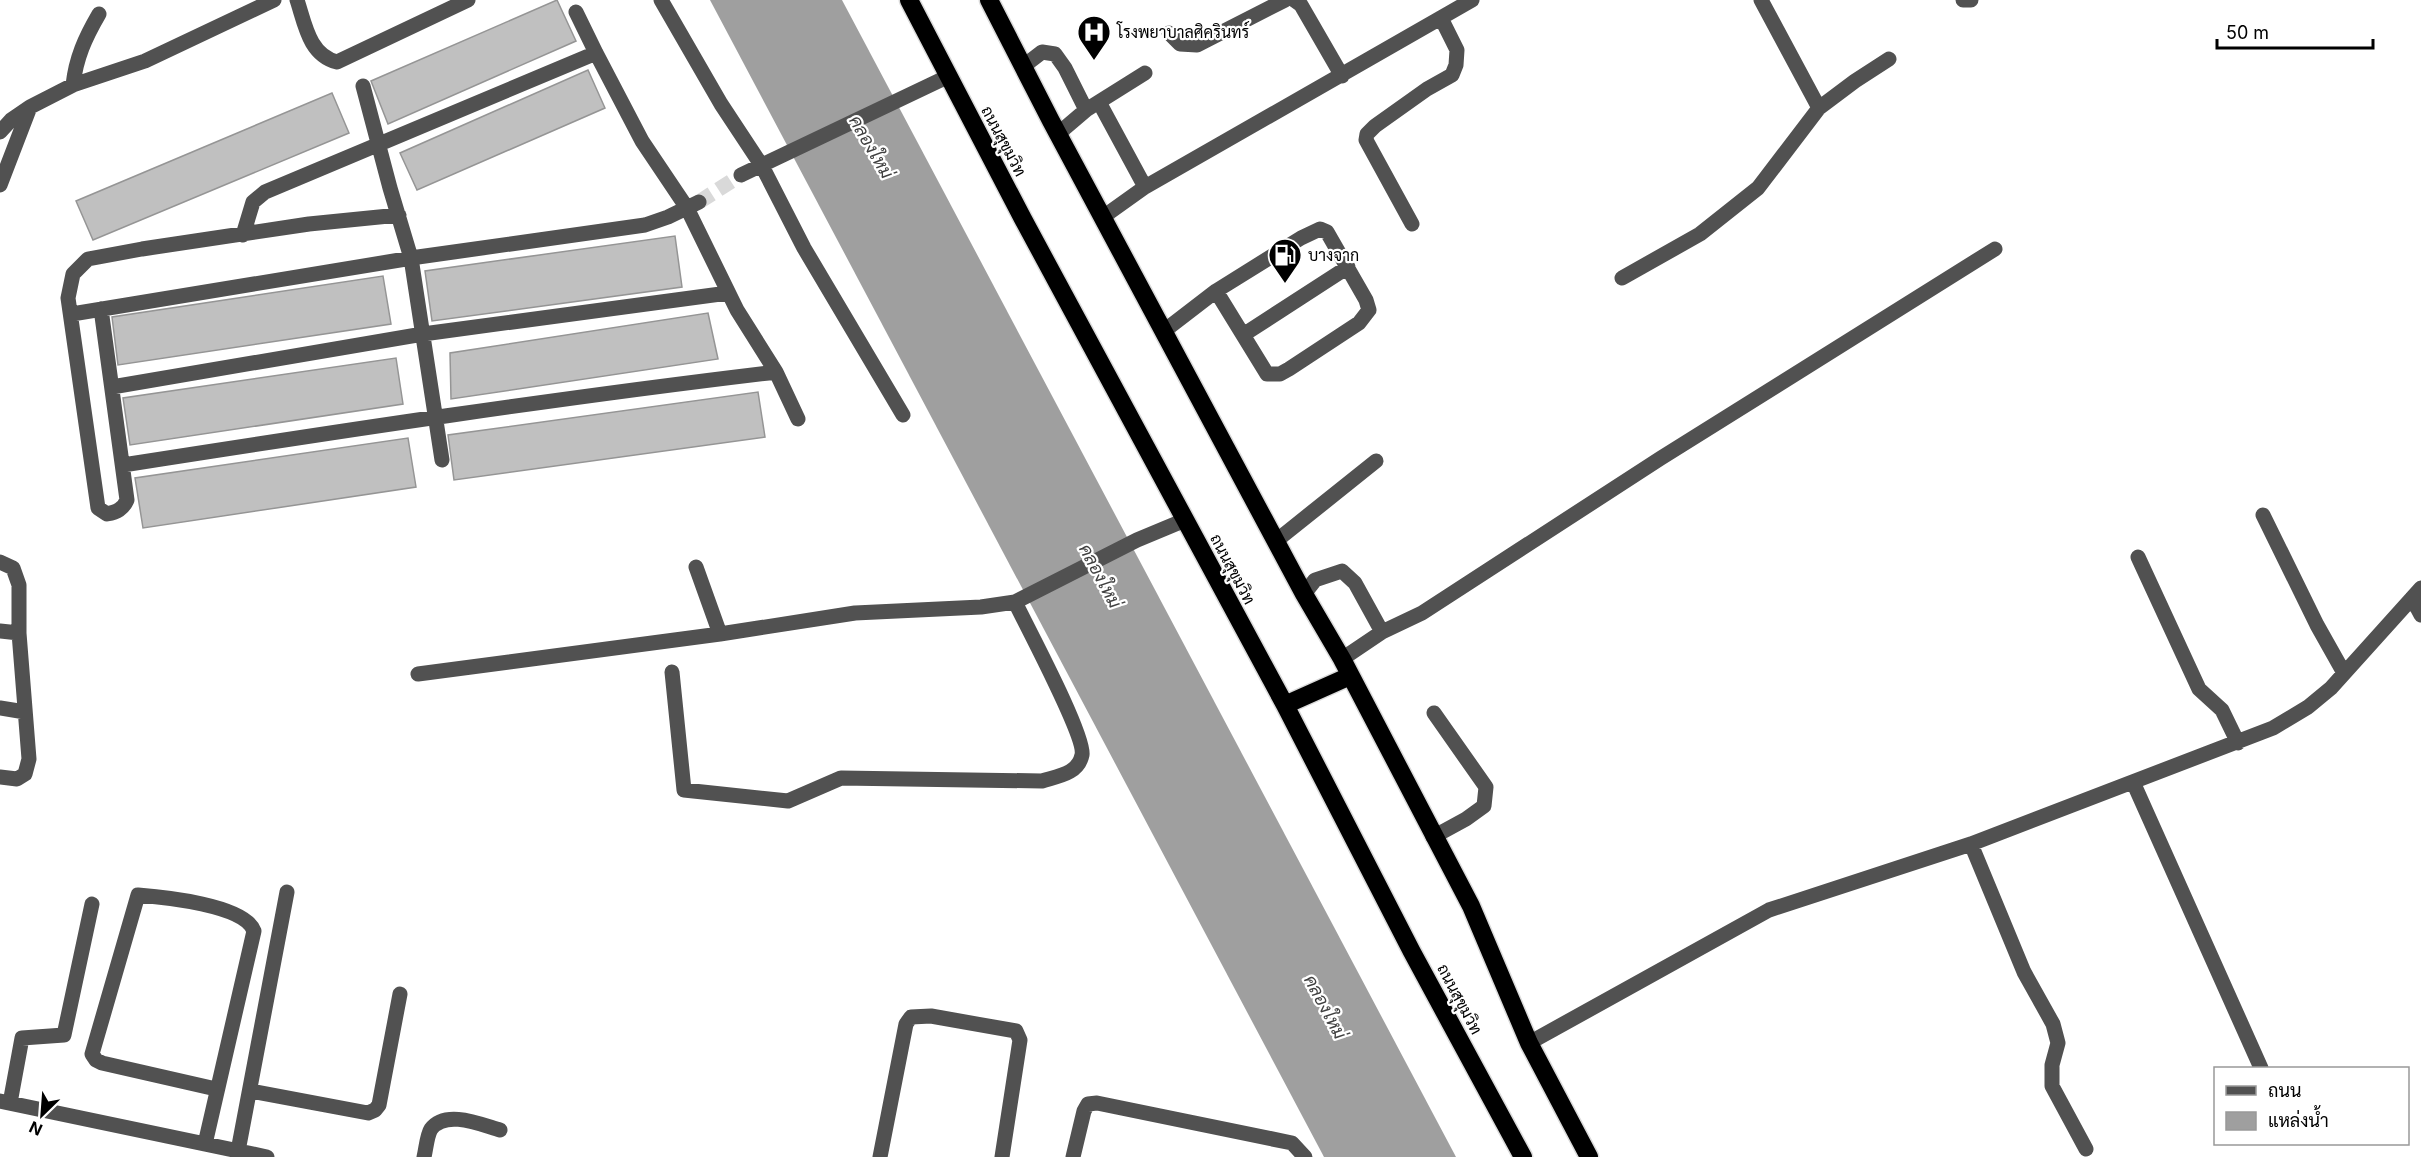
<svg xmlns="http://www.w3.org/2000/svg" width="2421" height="1157" viewBox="0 0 2421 1157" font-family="Inter,Sarabun,sans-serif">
  <rect width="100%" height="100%" fill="#fff"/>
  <path fill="#9f9f9f" d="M710 0H842L1456 1157H1324Z"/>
  <path fill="#c0c0c0" stroke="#959595" stroke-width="1.5" d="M557 0 576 41 388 124 371 81Z
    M588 70 605 108 417 190 400 153Z
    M332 93 349 133 93 240 76 201Z
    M675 236 682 287 432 321 425 271Z
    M383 276 391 324 118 365 112 317Z
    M708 313 718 359 451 399 450 353Z
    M396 358 403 404 130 445 123 398Z
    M758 392 765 437 454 480 448 435Z
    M408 438 416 487 143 528 135 478Z"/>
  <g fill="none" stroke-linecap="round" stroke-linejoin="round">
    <path stroke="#d9d9d9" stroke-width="15" stroke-dasharray="15 8" stroke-linecap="butt" d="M699 202 741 175"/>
    <defs>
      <path id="highway" d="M909 0 1023 219 1285 705 1412 952 1523 1157
        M989 0 1051 121 1304 594 1342 659 1471 906 1529 1043 1589 1157
        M1285 705 1350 676"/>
    </defs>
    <use href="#highway" stroke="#dbdbdb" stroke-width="21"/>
    <path stroke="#515151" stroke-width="15" d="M297 0C305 24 309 55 337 62L468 0
      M661 0 721 104 762 166 804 248 903 415
      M1294 0 1301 5 1342 76
      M1761 0 1819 108 1855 81 1889 59
      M1963 0H1971
      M576 12 596 53 642 141 687 208 737 310 776 372 798 419
      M1169 33 1180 44 1197 45 1285 0
      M1024 69 1029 62 1042 52 1055 54 1065 68 1086 110
      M73 85C76 58 85 38 99 14
      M363 86 390 188 411 258 442 460
      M1099 102 1145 187
      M30 107 73 85 145 61 274 0
      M0 132 11 120 30 107 0 185
      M1059 133 1086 110 1145 73
      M741 175 949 76
      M1103 217 1145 187 1472 0
      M1412 224 1366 140 1367 134 1375 126 1427 89 1452 75 1456 65 1457 50 1441 18
      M243 235 253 202 265 192 596 53
      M1622 278 1700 234 1758 188 1819 108
      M101 309 127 500C123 509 117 512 107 514L98 508 68 298 73 274 88 259 142 249 309 224 399 215
      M72 314 418 257 645 225 668 217 699 202
      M1164 331 1216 291 1301 238 1320 229 1327 232 1366 300 1369 310 1359 323 1289 369 1280 374H1267L1216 291
      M1243 335 1348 267
      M112 387 423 334 728 293
      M123 465C340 431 557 398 776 372
      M2263 515 2317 625 2344 673
      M1276 541 1376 461
      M2138 557 2199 689 2222 710 2238 743
      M0 562 13 568 19 585V633L29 759 25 774 17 779 0 777
      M696 567 720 634
      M1304 594 1315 580 1342 571 1355 583 1382 632
      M2412 598 2421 615
      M0 631 19 633
      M1342 659 1382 632 1422 613 1661 458 1995 249
      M672 672 684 790 788 801 841 778 1042 781C1058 776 1078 774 1082 755 1086 737 1026 625 1015 602
      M418 674 720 634 855 613 981 607 1015 602 1137 540 1185 520
      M0 708 25 712
      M2133 782 2261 1068
      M1433 837 1466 819 1484 806 1486 787 1434 713
      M1971 844 2024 972 2053 1024 2058 1043 2052 1065V1086L2086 1149
      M1529 1043 1769 910 1971 844 2273 728 2308 707 2331 688 2421 588
      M250 1091 368 1113 375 1110 379 1105 400 994
      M0 1101 267 1157
      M10 1103 22 1038 64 1035 92 904
      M205 1144 254 931C245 905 163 897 138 895L92 1054 96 1060 102 1063 216 1089
      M238 1151 287 892
      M424 1157C426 1149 427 1135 431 1129 446 1109 482 1125 500 1130
      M880 1157 906 1024 911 1017 931 1016 1016 1031 1020 1040 1002 1157
      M1073 1157 1084 1111 1088 1104 1097 1103 1292 1143 1305 1157"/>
    <use href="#highway" stroke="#000" stroke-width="18"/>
  </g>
  <defs>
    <symbol id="hospital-pin" viewBox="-11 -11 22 30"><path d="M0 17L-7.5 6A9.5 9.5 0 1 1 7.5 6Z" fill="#000" stroke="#fff"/><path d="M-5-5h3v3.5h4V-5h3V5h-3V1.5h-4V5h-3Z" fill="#fff"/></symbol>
    <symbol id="fuel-pin" viewBox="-11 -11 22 30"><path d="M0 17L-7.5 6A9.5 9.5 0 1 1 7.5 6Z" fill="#000" stroke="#fff"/><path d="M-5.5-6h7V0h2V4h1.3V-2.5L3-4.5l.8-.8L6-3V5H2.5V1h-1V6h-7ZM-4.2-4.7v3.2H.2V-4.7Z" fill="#fff"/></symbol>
  </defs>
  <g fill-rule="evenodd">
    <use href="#hospital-pin" x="1075" y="13" width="38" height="52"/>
    <use href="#fuel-pin" x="1266" y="236" width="38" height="52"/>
  </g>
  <g text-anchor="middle" stroke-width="4.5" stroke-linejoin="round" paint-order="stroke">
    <g font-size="16" fill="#000" stroke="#fff" text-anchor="start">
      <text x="1117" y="38">โรงพยาบาลศิครินทร์</text>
      <text x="1308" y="261">บางจาก</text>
    </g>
    <g font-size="16" fill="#000" stroke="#fff">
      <text transform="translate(1004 141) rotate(62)" y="6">ถนนสุขุมวิท</text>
      <text transform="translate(1233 569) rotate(62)" y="6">ถนนสุขุมวิท</text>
      <text transform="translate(1460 999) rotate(62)" y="6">ถนนสุขุมวิท</text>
    </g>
    <g font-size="18" font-style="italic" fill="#404040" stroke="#fff">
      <text transform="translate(871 147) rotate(60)" y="6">คลองใหม่</text>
      <text transform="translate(1100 576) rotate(62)" y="6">คลองใหม่</text>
      <text transform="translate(1325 1007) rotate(62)" y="6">คลองใหม่</text>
    </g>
  </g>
  <rect x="2214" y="1067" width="195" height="78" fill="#ffffff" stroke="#999999" stroke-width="1.5"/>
  <rect x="2226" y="1086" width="30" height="9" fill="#515151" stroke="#999999" stroke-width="1.5"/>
  <text x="2268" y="1097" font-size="18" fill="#000000">ถนน</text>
  <rect x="2226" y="1112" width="30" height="18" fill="#9f9f9f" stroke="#999999" stroke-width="1.5"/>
  <text x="2268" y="1127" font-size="18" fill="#000000">แหล่งน้ำ</text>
  <g transform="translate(42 1115) rotate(205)" stroke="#ffffff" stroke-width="4.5" paint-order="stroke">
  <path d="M0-4.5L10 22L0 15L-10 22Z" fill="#000000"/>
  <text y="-9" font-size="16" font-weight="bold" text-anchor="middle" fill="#000000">N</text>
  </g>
  <path d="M2217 39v9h156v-9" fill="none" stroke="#000000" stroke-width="3"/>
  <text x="2226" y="39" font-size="18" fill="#000000" stroke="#ffffff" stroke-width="4.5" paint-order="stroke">50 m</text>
</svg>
